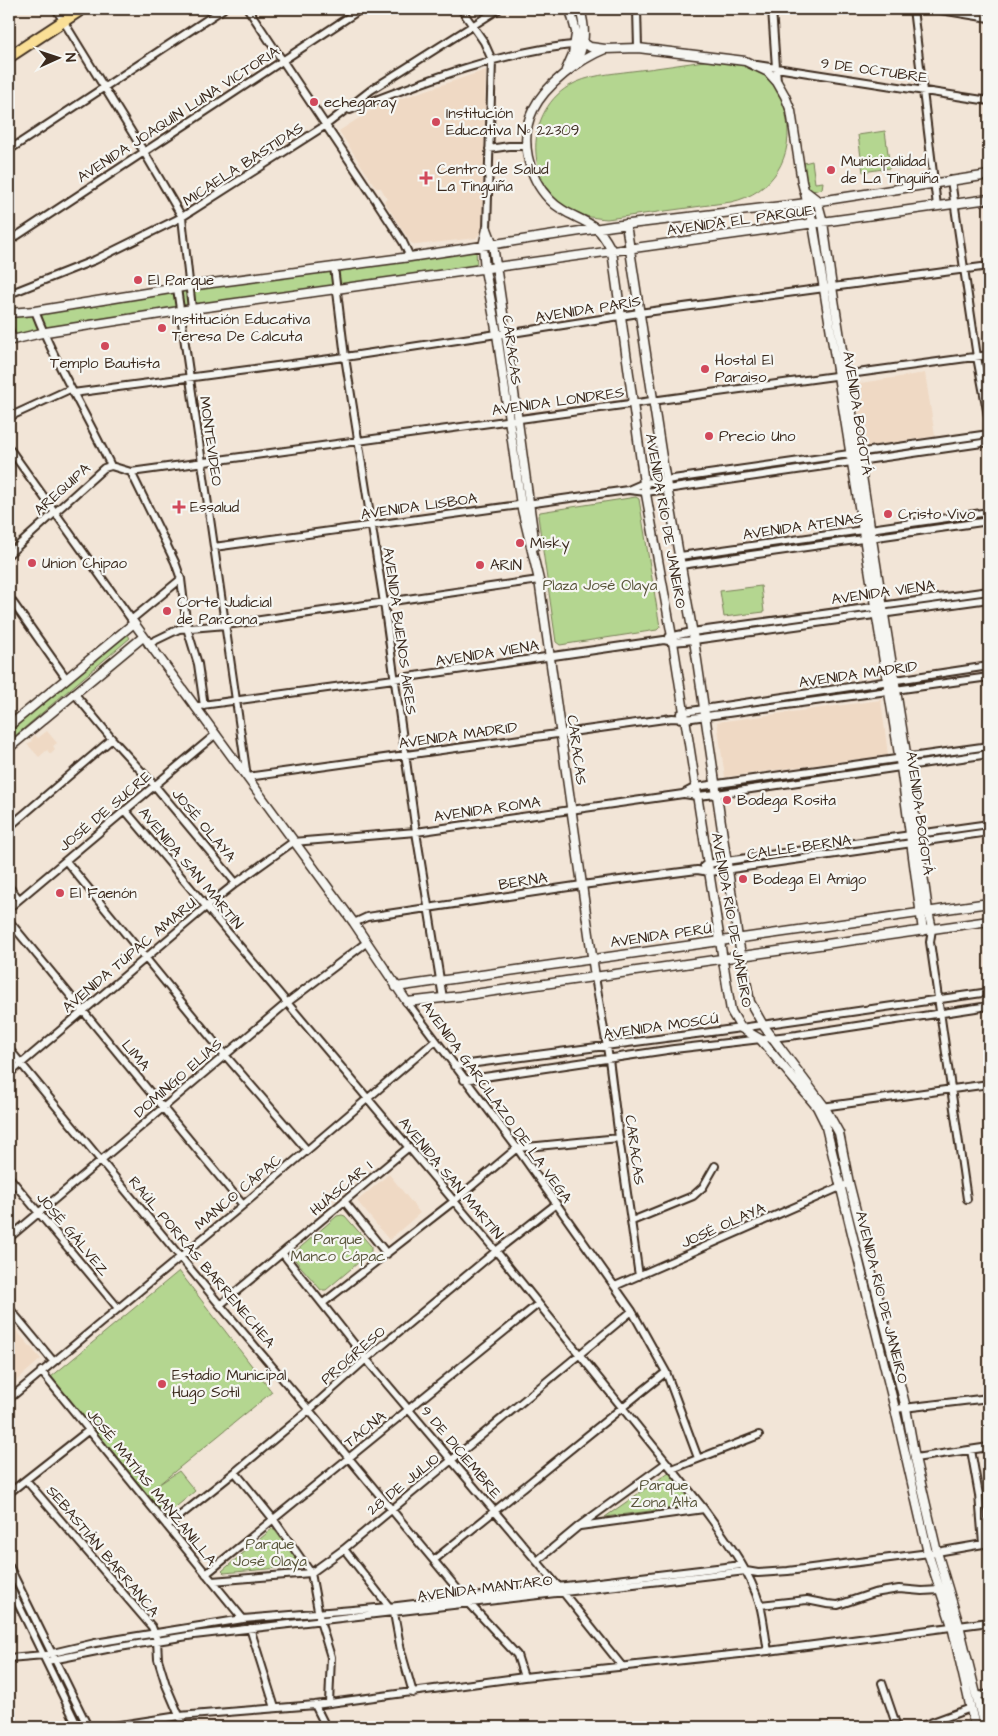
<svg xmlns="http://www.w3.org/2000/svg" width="998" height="1736" viewBox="0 0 998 1736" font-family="'Architects Daughter',sans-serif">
  <rect width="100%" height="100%" fill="#f2e5d7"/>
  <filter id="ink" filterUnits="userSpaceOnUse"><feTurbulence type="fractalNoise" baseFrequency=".02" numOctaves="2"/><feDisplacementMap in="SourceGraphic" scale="10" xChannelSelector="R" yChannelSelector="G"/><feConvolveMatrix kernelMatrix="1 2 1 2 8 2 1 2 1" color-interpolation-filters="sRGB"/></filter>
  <g filter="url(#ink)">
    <path fill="#efd9c4" d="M486 70 482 231 476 238 416 245 411 243 384 201 387 199 381 188H376L339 131 376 107Z
      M925 373 935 436 864 447 854 384Z
      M881 700 888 755 725 777 717 722Z
      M47 731 57 743 53 746 55 749 50 754 47 750 39 757 27 744 32 741 31 740 35 735 38 738Z
      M389 1174 420 1213 389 1240 357 1201Z
      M9 1322 41 1359 9 1387Z"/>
    <path fill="#b4d690" stroke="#788057" d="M711 60C726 62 742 62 755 69 773 79 783 96 786 115 795 156 773 193 731 202L607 219C596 218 586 217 577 213 525 192 522 114 569 86 588 75 610 74 632 71 658 68 684 64 711 60Z
      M885 131 890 168 863 172 858 135Z
      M812 161 815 183 823 182 822 189 807 192 804 163Z
      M476 250 477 266 13 340 9 330V312Z
      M636 497 639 499 660 627 657 630 560 645 556 642 538 516 540 512Z
      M761 586 764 612 724 617 720 591Z
      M126 632 130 638 9 741V731Z
      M342 1215 345 1216 371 1246V1252L326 1290H321L295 1260V1252L337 1216Z
      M179 1271 272 1392 158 1485 179 1471 195 1491 165 1516 51 1377Z
      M669 1472 695 1505 605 1517Z
      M273 1528 302 1566 224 1573 222 1571Z"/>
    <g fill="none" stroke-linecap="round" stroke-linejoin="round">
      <defs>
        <path id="minor" d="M56 9 144 152 182 217 192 309
          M248 9 375 199 403 242 410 257
          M461 9 484 42 492 60 487 229
          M637 9 638 48
          M772 9 777 82
          M913 9 937 206
          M935 9 989 18
          M757 65 989 101
          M350 110C422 82 506 49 584 44
          M489 149 509 146H527
          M9 150 223 9
          M951 180 977 357 989 421
          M9 241 361 9
          M334 267 345 357 384 603 416 832 443 998
          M177 288 247 777 672 718 685 719 989 677
          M9 294 95 260 182 217 326 125 371 90 499 9
          M35 311C56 365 86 414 111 466L131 472 175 562 181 579 187 628 198 664 204 706
          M73 393 345 357 497 334H506L639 313 989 266
          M9 417 70 389
          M9 448 134 623
          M131 472 989 355
          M629 490 646 492 989 442
          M214 547 628 490 644 483 666 480 989 434
          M9 554 104 468 111 466
          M680 556 989 512
          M681 565 989 521
          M9 597 66 678
          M131 620 181 579
          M669 637 692 632 989 591
          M148 644 179 629 226 625 539 580
          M74 693 112 739 155 786 236 883
          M195 706 394 679 664 640 673 642 694 640 989 599
          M680 714 684 712 989 666
          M684 794 697 796 717 794 989 754
          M125 810 496 1251 704 1509C725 1538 749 1569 760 1605 764 1620 765 1636 768 1651
          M9 827 112 739
          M66 861 225 1055 307 1150
          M704 866 708 864 726 861 989 824
          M9 887 19 899
          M9 908 216 734
          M9 921 243 1205
          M354 923 367 917 582 885 697 870 710 872 989 832
          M932 929 930 942 967 1199
          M595 977 609 1059 619 1138 639 1276
          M407 1002 517 1148 632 1311 666 1372 698 1458
          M9 1049 220 1305 309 1410 469 1603 517 1655 524 1677
          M454 1066 741 1028 989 992
          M9 1074 207 906 236 883 293 842 416 832 683 794 696 787 989 746
          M464 1080 674 1049 797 1035 989 1006
          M822 1107 989 1084
          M9 1177 118 1308
          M344 1201 387 1254
          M632 1221 693 1196 703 1187 715 1166
          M9 1238 288 1002 367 942
          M283 1254 366 1359 562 1591 622 1666
          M615 1286 845 1185
          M323 1303 454 1201 517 1148 619 1138
          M220 1305 409 1147
          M9 1308 53 1361
          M41 1371 243 1619
          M9 1399 243 1205 435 1041
          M895 1409 989 1398
          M971 1450 979 1495 983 1544
          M915 1458 989 1447
          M672 1469 759 1435
          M235 1472 274 1520 311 1573 320 1621 331 1657 329 1703
          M26 1480 152 1627 157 1640 158 1659 166 1685 184 1727
          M9 1493 89 1430
          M167 1526 235 1472 309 1410 366 1359 496 1251 556 1204
          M580 1526 704 1509
          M344 1549 394 1613 401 1651 413 1693
          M434 1560 666 1372
          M537 1561 579 1526 666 1463
          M9 1566 88 1727
          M206 1574 538 1304
          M212 1581 311 1573 344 1549 632 1311
          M9 1585 78 1727
          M760 1605 807 1600 827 1604 838 1605 874 1593 899 1589 922 1591 940 1590
          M250 1628 275 1708
          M9 1658 44 1655 95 1643 243 1619 389 1607 742 1565
          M47 1661 107 1649 194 1635 746 1571 758 1573 788 1571 937 1552 989 1543
          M882 1683 897 1727
          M978 1696 989 1694
          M315 1705 326 1727
          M107 1727 179 1716 315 1705 524 1677 768 1651 989 1622
          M919 1727 971 1708"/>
        <path id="tertiary" d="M570 9 578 39 590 47 605 49 638 48 745 61 768 72 777 82 785 96 791 111 802 182 813 224 824 289 901 767 923 931
          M605 49C580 59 545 85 533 110 519 138 528 177 549 199 564 215 582 217 597 229 604 235 608 244 612 251L644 483 673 642 731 1011 741 1028 760 1039 771 1052 817 1107 825 1123 895 1409 928 1553 952 1626 975 1727
          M574 65C586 46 586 30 580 9
          M566 70 573 54 576 34
          M804 190 817 200 823 222 832 287 908 766 928 911 932 929
          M626 224 663 464 694 640 738 938 750 1002 763 1025 824 1106 839 1133 849 1183 906 1408 915 1458 937 1552 959 1625 984 1727
          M487 229 483 246 485 270 497 334 521 505 539 580 595 977
          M487 229 493 245 506 334 535 546
          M9 313 35 311 189 286 410 257 613 226 807 203 989 175
          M9 330 12 340 46 332 192 309 989 199
          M9 726 134 623 354 923 407 1002 460 996 989 921
          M9 748 143 637
          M396 987 989 903"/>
        <path id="primary" d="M9 57 82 9"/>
      </defs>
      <use href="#minor" stroke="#3b2a1e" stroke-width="10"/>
      <use href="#tertiary" stroke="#3b2a1e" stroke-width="11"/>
      <use href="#primary" stroke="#3b2a1e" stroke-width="14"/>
      <use href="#minor" stroke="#f6f6f2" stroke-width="6"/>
      <use href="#tertiary" stroke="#f6f6f2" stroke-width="8"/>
      <use href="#primary" stroke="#fadf96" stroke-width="10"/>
    </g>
  </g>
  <g fill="#d1495b" stroke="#f6f6f2" stroke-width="2">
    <circle cx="314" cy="102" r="5"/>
    <circle cx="436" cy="122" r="5"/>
    <circle cx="831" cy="170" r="5"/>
    <path d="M423.5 170.5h5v5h5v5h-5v5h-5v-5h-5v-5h5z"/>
    <circle cx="138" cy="280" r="5"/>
    <circle cx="162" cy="328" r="5"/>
    <circle cx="105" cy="346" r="5"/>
    <circle cx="705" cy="369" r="5"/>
    <circle cx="709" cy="436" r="5"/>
    <path d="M176.5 499.5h5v5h5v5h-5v5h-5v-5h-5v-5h5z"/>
    <circle cx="888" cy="514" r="5"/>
    <circle cx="520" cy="543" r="5"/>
    <circle cx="32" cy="563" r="5"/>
    <circle cx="480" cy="565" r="5"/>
    <circle cx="167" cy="611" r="5"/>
    <circle cx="727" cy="800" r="5"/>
    <circle cx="743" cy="879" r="5"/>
    <circle cx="60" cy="893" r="5"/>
    <circle cx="162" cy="1384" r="5"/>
  </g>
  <g text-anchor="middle" stroke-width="4.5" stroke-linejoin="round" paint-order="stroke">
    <g font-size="15" fill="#3b2a1e" stroke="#f6f6f2">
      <text transform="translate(874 70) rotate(8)" y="5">9 DE OCTUBRE</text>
      <text transform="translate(178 114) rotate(-33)" y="5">AVENIDA JOAQUÍN LUNA VICTORIA</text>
      <text transform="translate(243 164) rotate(-33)" y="5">MICAELA BASTIDAS</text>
      <text transform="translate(740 220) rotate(-8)" y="5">AVENIDA EL PARQUE</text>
      <text transform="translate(588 309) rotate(-9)" y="5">AVENIDA PARÍS</text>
      <text transform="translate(512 350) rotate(82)" y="5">CARACAS</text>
      <text transform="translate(558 401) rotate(-8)" y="5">AVENIDA LONDRES</text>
      <text transform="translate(858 413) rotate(81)" y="5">AVENIDA BOGOTÁ</text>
      <text transform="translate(211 441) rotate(82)" y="5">MONTEVIDEO</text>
      <text transform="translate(62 489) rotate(-42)" y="5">AREQUIPA</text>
      <text transform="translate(419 506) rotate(-8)" y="5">AVENIDA LISBOA</text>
      <text transform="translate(666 521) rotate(80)" y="5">AVENIDA RÍO DE JANEIRO</text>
      <text transform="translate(803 526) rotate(-8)" y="5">AVENIDA ATENAS</text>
      <text transform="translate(883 592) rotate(-8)" y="5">AVENIDA VIENA</text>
      <text transform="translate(400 631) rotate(82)" y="5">AVENIDA BUENOS AIRES</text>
      <text transform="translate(487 653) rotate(-9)" y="5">AVENIDA VIENA</text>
      <text transform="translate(858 674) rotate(-8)" y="5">AVENIDA MADRID</text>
      <text transform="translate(458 735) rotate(-8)" y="5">AVENIDA MADRID</text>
      <text transform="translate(577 750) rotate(82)" y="5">CARACAS</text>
      <text transform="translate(487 809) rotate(-8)" y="5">AVENIDA ROMA</text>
      <text transform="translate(105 811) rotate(-40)" y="5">JOSÉ DE SUCRE</text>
      <text transform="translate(920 813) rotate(82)" y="5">AVENIDA BOGOTÁ</text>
      <text transform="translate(204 825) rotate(50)" y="5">JOSÉ OLAYA</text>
      <text transform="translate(799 847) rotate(-8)" y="5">CALLE BERNA</text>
      <text transform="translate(191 868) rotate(50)" y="5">AVENIDA SAN MARTÍN</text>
      <text transform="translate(523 881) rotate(-9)" y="5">BERNA</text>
      <text transform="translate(732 920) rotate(80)" y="5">AVENIDA RÍO DE JANEIRO</text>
      <text transform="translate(661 935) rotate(-8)" y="5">AVENIDA PERÚ</text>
      <text transform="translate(129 955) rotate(-40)" y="5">AVENIDA TÚPAC AMARU</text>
      <text transform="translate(661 1026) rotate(-8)" y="5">AVENIDA MOSCÚ</text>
      <text transform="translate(136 1055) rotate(50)" y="5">LIMA</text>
      <text transform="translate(178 1078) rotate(-41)" y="5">DOMINGO ELÍAS</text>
      <text transform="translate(497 1102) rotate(54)" y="5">AVENIDA GARCILAZO DE LA VEGA</text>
      <text transform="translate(635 1150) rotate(82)" y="5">CARACAS</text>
      <text transform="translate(451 1178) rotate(50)" y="5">AVENIDA SAN MARTÍN</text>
      <text transform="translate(341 1188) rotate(-40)" y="5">HUÁSCAR I</text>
      <text transform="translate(238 1192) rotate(-40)" y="5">MANCO CÁPAC</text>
      <text transform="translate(723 1225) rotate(-24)" y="5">JOSÉ OLAYA</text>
      <text transform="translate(73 1234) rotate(50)" y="5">JOSÉ GÁLVEZ</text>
      <text transform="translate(202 1262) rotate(50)" y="5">RAÚL PORRAS BARRENECHEA</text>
      <text transform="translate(882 1297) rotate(76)" y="5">AVENIDA RÍO DE JANEIRO</text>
      <text transform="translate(353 1355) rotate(-41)" y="5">PROGRESO</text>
      <text transform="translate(365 1429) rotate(-39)" y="5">TACNA</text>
      <text transform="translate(461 1452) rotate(50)" y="5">9 DE DICIEMBRE</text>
      <text transform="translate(403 1484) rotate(-39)" y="5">28 DE JULIO</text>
      <text transform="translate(152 1487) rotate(51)" y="5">JOSÉ MATÍAS MANZANILLA</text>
      <text transform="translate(103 1551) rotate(50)" y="5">SEBASTIÁN BARRANCA</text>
      <text transform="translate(485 1588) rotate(-7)" y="5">AVENIDA MANTARO</text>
    </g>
    <g font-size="15" fill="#3b2a1e" stroke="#f6f6f2" text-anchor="start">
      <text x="324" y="107">echegaray</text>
      <text x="446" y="118">Institución<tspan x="446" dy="17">Educativa Nº 22309</tspan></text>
      <text x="841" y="166">Municipalidad<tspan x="841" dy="17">de La Tinguiña</tspan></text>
      <text x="437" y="174">Centro de Salud<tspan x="437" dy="17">La Tinguiña</tspan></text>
      <text x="148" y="285">El Parque</text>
      <text x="172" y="324">Institución Educativa<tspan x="172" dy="17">Teresa De Calcuta</tspan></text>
      <text x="715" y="365">Hostal El<tspan x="715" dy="17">Paraiso</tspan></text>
      <text x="105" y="368" text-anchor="middle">Templo Bautista</text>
      <text x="719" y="441">Precio Uno</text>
      <text x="190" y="512">Essalud</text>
      <text x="898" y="519">Cristo Vivo</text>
      <text x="530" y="548">Misky</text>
      <text x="42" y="568">Union Chipao</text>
      <text x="490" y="570">ARIN</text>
      <text x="177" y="607">Corte Judicial<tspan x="177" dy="17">de Parcona</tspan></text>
      <text x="737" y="805">Bodega Rosita</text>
      <text x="753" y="884">Bodega El Amigo</text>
      <text x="70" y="898">El Faenón</text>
      <text x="172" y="1380">Estadio Municipal<tspan x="172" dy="17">Hugo Sotil</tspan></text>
    </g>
    <g font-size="15" fill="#59553a" stroke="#f6f6f2">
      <text x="600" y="590">Plaza José Olaya</text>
      <text x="338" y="1244">Parque<tspan x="338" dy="17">Manco Cápac</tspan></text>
      <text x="664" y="1490">Parque<tspan x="664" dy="17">Zona Alta</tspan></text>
      <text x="270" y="1549">Parque<tspan x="270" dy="17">José Olaya</tspan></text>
    </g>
  </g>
  <rect width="998" height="1736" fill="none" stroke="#f6f6f2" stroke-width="30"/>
  <rect x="15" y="15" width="968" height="1706" fill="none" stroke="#3b2a1e" stroke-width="2" filter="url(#ink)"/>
  <g transform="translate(58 58) rotate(87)" stroke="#f6f6f2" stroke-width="4" paint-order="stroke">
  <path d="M0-4L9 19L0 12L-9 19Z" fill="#3b2a1e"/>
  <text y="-8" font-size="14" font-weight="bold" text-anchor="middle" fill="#3b2a1e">N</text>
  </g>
</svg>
